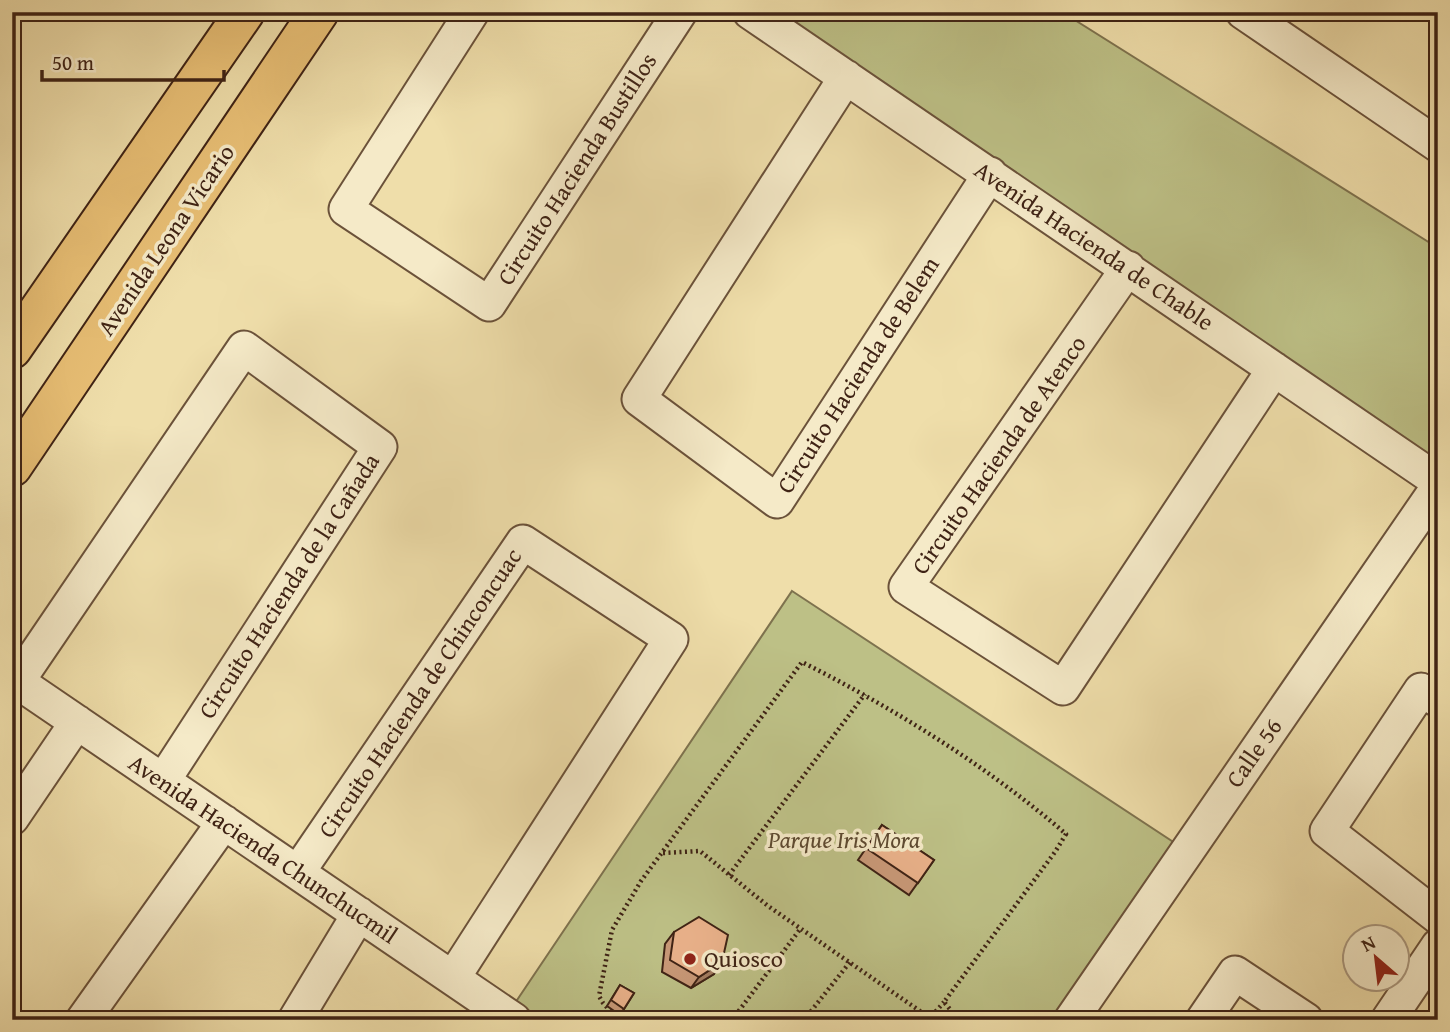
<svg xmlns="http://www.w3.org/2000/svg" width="1450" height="1032" viewBox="0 0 1450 1032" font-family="'Gentium Book Plus',serif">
  <rect width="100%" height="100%" fill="#efdeaa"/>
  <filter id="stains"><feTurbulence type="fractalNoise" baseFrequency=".00286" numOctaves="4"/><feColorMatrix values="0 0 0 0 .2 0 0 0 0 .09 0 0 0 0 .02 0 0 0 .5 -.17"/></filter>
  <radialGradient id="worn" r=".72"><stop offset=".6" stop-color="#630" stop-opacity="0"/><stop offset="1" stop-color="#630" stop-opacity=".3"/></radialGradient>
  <path fill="#bdc086" stroke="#7e724e" stroke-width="2" d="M766 12H1062L1438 248V466Z
    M792 591 1187 851 1071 1020H515L507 1015Z"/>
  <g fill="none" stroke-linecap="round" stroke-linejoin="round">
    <defs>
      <path id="minor" d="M472 12 346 209 489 304 680 12
        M750 12 1438 481
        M1243 12 1438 145
        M846 77 639 399 777 501 990 174
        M1128 268 906 587 1063 688 1274 369
        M12 678 514 1020
        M17 682 244 348 380 447 163 781
        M1438 700 1421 690 1327 831 1438 917
        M12 818 77 722
        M298 872 523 542 671 639 453 978
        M83 1020 224 822
        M295 1020 359 914
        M1071 1020 1438 487
        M1203 1020 1235 973 1306 1020
        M1388 1020 1438 946"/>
      <path id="major" d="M12 349 245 12
        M12 467 319 12"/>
    </defs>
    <use href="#minor" stroke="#6b523a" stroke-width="37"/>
    <use href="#major" stroke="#3f2315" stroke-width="42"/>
    <path stroke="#3f2315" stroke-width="4.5" stroke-dasharray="2 3.5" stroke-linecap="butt" d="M663 853 700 851 768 906 930 1018 944 1002
      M729 875 865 694
      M618 1020 603 1003 599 996 612 930 641 881 802 662C895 709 987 766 1066 834L1055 852 944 1002 959 1020
      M732 1020 801 928
      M804 1020 850 962"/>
    <use href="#minor" stroke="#f5eac8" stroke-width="33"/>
    <use href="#major" stroke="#e8bf75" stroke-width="38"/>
  </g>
  <path fill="#c89877" stroke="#3f2315" stroke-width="2" d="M882 825 934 860 909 895 858 860Z
    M674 932 722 962 714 974 691 988 662 972 665 944Z
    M620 985 634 993 620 1015 607 1006Z"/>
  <path fill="#a37c61" stroke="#3f2315" stroke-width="2" d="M722 962 714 974 691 988 699 977Z"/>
  <path fill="#e9b18a" stroke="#3f2315" stroke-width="2" d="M882 825 934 860 918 883 866 848Z
    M699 917 728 935 722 962 699 977 670 960 674 932Z
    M620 985 634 993 624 1009 611 1000Z"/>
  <circle fill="#8f2418" stroke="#f5eac8" stroke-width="2.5" cx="690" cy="959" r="7"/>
  <g text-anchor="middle" stroke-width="7" stroke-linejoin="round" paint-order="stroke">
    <g font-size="24" fill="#3f2315" stroke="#f5eac8">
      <text transform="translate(577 169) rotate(-57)" y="8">Circuito Hacienda Bustillos</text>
      <text transform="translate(166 240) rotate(-56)" y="8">Avenida Leona Vicario</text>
      <text transform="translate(1094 246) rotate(34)" y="8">Avenida Hacienda de Chable</text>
      <text transform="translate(858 375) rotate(-57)" y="8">Circuito Hacienda de Belem</text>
      <text transform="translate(999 455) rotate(-55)" y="8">Circuito Hacienda de Atenco</text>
      <text transform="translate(289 586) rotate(-57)" y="8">Circuito Hacienda de la Cañada</text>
      <text transform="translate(420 693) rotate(-56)" y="8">Circuito Hacienda de Chinconcuac</text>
      <text transform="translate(1254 753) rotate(-55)" y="8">Calle 56</text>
      <text transform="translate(263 849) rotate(34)" y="8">Avenida Hacienda Chunchucmil</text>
    </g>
    <g font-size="24" font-style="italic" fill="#5e4a31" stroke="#f5eac8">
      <text x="844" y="848">Parque Iris Mora</text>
    </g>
    <g font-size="24" fill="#3f2315" stroke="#f5eac8" text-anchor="start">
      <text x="704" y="967">Quiosco</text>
    </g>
  </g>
  <rect width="1450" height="1032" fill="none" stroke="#efdeaa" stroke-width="42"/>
  <rect x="14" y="14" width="1422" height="1004" fill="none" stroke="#3f2315" stroke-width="3.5"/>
  <rect x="21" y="21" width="1408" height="990" fill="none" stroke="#3f2315" stroke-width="2"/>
  <g transform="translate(1376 958) rotate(332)"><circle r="33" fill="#f5eac8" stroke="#ac9a80" stroke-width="2"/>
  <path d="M0-5L12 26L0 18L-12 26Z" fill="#8f2418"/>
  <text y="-10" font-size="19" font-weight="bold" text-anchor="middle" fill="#3f2315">N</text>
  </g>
  <path d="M42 70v10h182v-10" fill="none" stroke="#3f2315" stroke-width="3.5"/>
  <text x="52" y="70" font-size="21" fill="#3f2315" stroke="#f5eac8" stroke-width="5" paint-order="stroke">50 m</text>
  <rect width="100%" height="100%" filter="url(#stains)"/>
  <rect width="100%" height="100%" fill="url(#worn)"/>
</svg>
